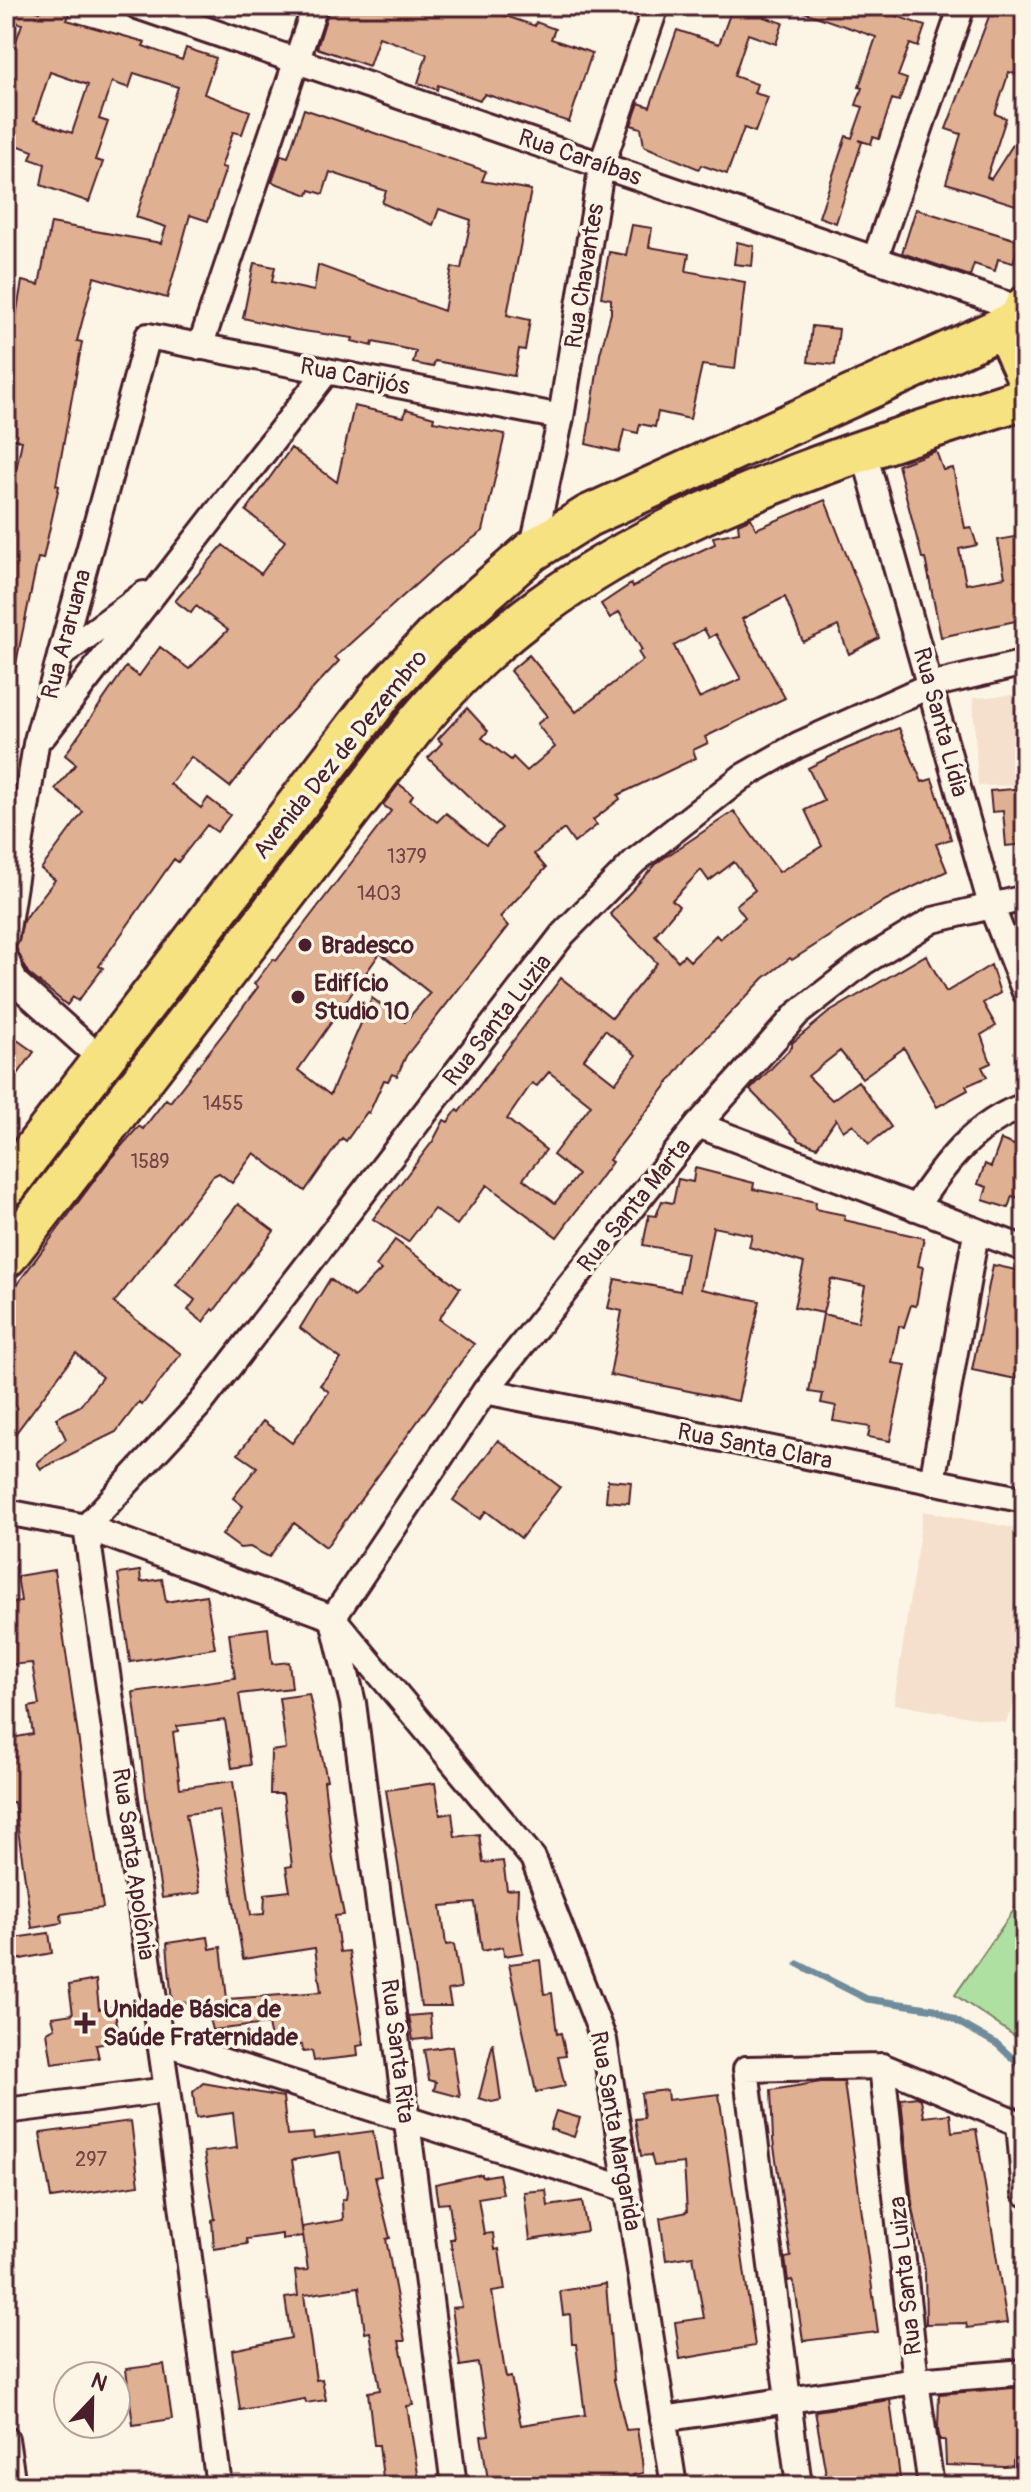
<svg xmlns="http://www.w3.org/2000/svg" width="1031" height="2492" viewBox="0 0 1031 2492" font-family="Pangolin,sans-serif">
  <rect width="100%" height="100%" fill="#fcf5e5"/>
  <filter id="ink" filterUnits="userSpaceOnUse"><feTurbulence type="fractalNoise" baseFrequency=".0125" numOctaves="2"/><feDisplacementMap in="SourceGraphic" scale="16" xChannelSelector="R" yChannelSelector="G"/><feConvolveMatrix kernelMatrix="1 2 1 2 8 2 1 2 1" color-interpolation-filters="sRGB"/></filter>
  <g filter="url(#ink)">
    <path fill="#f4e0cc" d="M1025 694V785L978 786 973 698Z
      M923 1511 1025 1530V1681L1005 1723 894 1704Z"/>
    <path fill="#aee0a1" stroke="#7c8066" stroke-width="2" d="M1025 1894V2043L955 1995Z"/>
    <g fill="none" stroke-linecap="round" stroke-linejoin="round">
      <path stroke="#6f8c9b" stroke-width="7" d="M798 1964 867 1999 935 2009 997 2044 1025 2070"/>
    </g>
    <path fill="#e0b092" stroke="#4a1f2b" stroke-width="2" fill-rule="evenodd" d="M6 6H23L40 12 43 6H73L67 20 145 42 143 46 182 60 186 48 216 58 204 94 250 111 242 134 233 132 221 167 226 168 208 221 190 215 167 298 94 277 77 341 82 342 56 485 59 486 43 559 38 558 14 673 6 672V519L22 441 8 438 10 429 6 428V327L14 328 22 281 39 285 51 223 161 243 166 227 136 217 178 87 134 73 129 88 112 82 99 119 108 122 95 160 103 162 89 202 41 185 45 164 30 159 33 151 6 141V70L22 24 6 19ZM50 72 88 85 72 133 34 120Z
      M330 6H477L535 26 536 22 555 29 551 39 592 53 569 122 485 94 480 100 438 85 437 90 418 83 427 54 379 37 369 66 317 48Z
      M733 6H768L764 17 783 23 776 44 748 34 734 76 757 84 754 93 768 97 755 132 744 128 727 174 701 165 699 169 644 146 641 128 631 125 639 103 650 107 677 30 719 44Z
      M796 6H891L888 13 925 26 918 47 910 44 898 76 907 79 899 101 892 99 879 139 873 137 871 144 858 140 862 142 836 223 819 217 846 136 852 138 863 107 856 105 862 88 859 87 876 37 795 9Z
      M993 6H1025V62L1021 76 1009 72 995 114 1006 118 987 177 991 179 1025 126V208L946 183 961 134 946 129Z
      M304 109 486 171 482 181 531 190 507 315 530 320 525 350 519 349 514 376 435 361 433 367 413 363 416 351 373 342 372 346 352 341 353 338 296 330 243 318 254 263 275 267 272 282 314 291 318 265 444 311 452 267 461 269 471 220 439 209 433 225 382 203 386 191 330 172 323 194 310 190 308 195 272 182 281 155 288 157Z
      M916 209 1020 241 1013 263 998 259 995 271 974 264 970 276 902 253Z
      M632 225 652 228 649 247 689 254 686 271 745 282 735 369 702 365 690 419 658 412 655 427 640 424 638 433 624 430 619 452 586 444 600 354 611 313V299L601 297 609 252 626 255Z
      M737 242 754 246 752 266 734 264Z
      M812 326 839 329 835 365 808 362Z
      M354 406 404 417 406 409 434 417 433 421 505 434 483 531 442 561 335 657 339 661 278 726 230 787 191 757 170 784 201 808 208 798 230 815 217 832 207 825 178 862 174 859 99 966 103 968 78 1001 73 997 67 1005 28 973 16 948 23 921 55 880 41 869 83 812 55 789 76 764 65 755 126 667 139 676 160 647 189 669 228 630 196 606 191 613 175 601 223 545 261 574 285 541 246 511 291 448 337 482Z
      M936 451 943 470 953 468 965 528 971 527 977 545 959 549 966 584 1005 577 998 540 1025 535V619L941 637 925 558H922L898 465Z
      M825 500 879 638 849 654 838 626 803 642 785 597 742 619 785 698 705 737 708 743 693 750 696 758 618 795 620 799 593 820 597 825 574 843 564 829 534 854 546 868 500 917 508 926 406 1056 397 1076 392 1074 388 1081 384 1080 369 1113 367 1112 346 1141 342 1138 305 1191 254 1153 232 1183 219 1173 213 1176 114 1303 181 1354 142 1405 139 1402 116 1432 41 1469 37 1463 66 1439 56 1418 80 1406 102 1377 76 1353 6 1446V1299L111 1158 139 1126 143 1129 166 1099 170 1102 229 1026 258 987 254 984 273 959 276 961 391 811 383 805 399 784 413 795 410 800 437 822 446 813 486 845 502 828 428 758 442 743 438 739 467 708 488 731 482 738 511 760 513 757 527 771 555 747 537 724 547 716 510 671 529 655 576 712 643 660 638 652 642 650 619 612 610 618 601 604 631 584 633 587 664 568 715 544 713 537 739 532 738 524 751 518 756 529ZM704 629 709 638 716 634 741 679 699 698 674 646ZM380 953 430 993 405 1022 372 998 330 1095 298 1070Z
      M899 728 922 782 932 779 944 814 951 839 936 844 947 871 886 900 792 960 790 958 764 978 690 1055 609 1160 612 1162 557 1237 487 1185 457 1225 434 1209 408 1242 373 1219 433 1141 444 1120 448 1122 457 1110 459 1112 561 978 612 1018 657 963 610 914 658 862 734 811 779 872 822 846 805 810 824 801 808 768 846 749ZM734 862 755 890 736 905 745 917 720 939 716 935 690 961 684 955 678 961 655 935 679 906 672 900 701 870 709 881ZM605 1030 636 1055 615 1083 584 1059ZM549 1072 591 1105 553 1155 578 1175 555 1203 523 1179 546 1150 507 1119 532 1083 537 1086Z
      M1025 788V844L1006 846 1003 811 992 812 990 791Z
      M926 955 946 992 991 965 1000 993 983 1003 996 1026 981 1035 991 1063 982 1067 987 1077 966 1086 968 1090 937 1107 904 1048 862 1078 840 1051 808 1076 832 1100 858 1081 891 1127 869 1144 853 1124 843 1131 836 1119 817 1147 800 1141 750 1090 792 1047V1043L828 1013Z
      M6 1032 34 1052 18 1074 6 1065Z
      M1001 1140 1025 1149V1181L1019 1198 1012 1196 1008 1208 983 1200 987 1187 978 1184 985 1164 991 1167Z
      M695 1168 754 1183 753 1189 816 1202 815 1209 845 1215 844 1220 924 1238 918 1266 923 1267 916 1306 911 1305 904 1327 899 1326 892 1363 906 1365 890 1441 868 1437 870 1427 833 1421 836 1406 821 1403 823 1394 809 1392 823 1314 858 1322 865 1286 831 1279 823 1313 794 1307 804 1263 749 1247 752 1235 713 1227 701 1289 760 1301 738 1401 610 1375 622 1311 608 1308 615 1279 680 1291 687 1253 643 1245 649 1215 656 1216 662 1201 673 1203 678 1179 693 1182Z
      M238 1204 274 1231 214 1311 212 1309 203 1322 188 1310 195 1300 176 1285Z
      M395 1240 460 1288 439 1319 474 1344 326 1547 294 1523 269 1557 250 1547 240 1548 222 1535 243 1506 233 1498 257 1467 238 1454 263 1421 292 1443 329 1392 320 1385 341 1359 300 1328 330 1279 354 1297 381 1270 376 1266Z
      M993 1265 1025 1272V1325L1019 1350 1025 1352V1360L1021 1380 972 1370Z
      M498 1440 560 1487 521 1538 486 1511 480 1519 453 1500Z
      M608 1480 631 1482 629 1503 606 1501Z
      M54 1570 103 1908 61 1914 62 1923 32 1928 14 1802 6 1803V1739L33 1734 29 1707 39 1705 32 1663 6 1665V1604L21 1601 17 1576Z
      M140 1571 141 1582 162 1579 166 1602 206 1595 215 1648 130 1662 118 1574Z
      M268 1628 272 1664 289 1662 292 1688 239 1694 250 1765 232 1768 225 1720 177 1726 178 1731 173 1732 180 1788 233 1781 251 1915 264 1914 265 1894 290 1891 286 1867 292 1866 283 1794H270L271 1751 286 1749 279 1698 309 1694 327 1780 324 1781 333 1860 344 1915 335 1916 340 1952 349 1951 364 2045 357 2046 358 2056 314 2061 312 2051 303 2052 302 2045 273 2049 268 2024 212 2030 206 2007 193 2010 192 2002 172 2004 167 1943 208 1937 210 1949 221 1947 227 1999 321 1992 315 1948 243 1959 219 1810 186 1814 200 1893 162 1898 147 1804 133 1692 235 1678 229 1633Z
      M435 1783 440 1815 452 1813 455 1837 479 1834 483 1863 503 1861 507 1890 518 1889 517 1916 523 1953 504 1956 503 1947 482 1951 475 1903 441 1906 446 1945 454 1944 461 1988 448 1990 451 2006H421L386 1790Z
      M49 1933 52 1953 6 1962V1939Z
      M540 1960 544 1994 552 1993 557 2034 561 2033 566 2056 558 2057 565 2086 536 2092 509 1964Z
      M96 1980 99 2009 114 2006 120 2041 96 2045 99 2058 52 2064 47 2032 55 2028 52 2017 73 2014 69 1985Z
      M430 2014 432 2038 413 2040 409 2016Z
      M493 2043 501 2100 492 2102 479 2098Z
      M452 2046 460 2097 434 2090 436 2082 429 2080 424 2050Z
      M821 2082H844L878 2332 803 2341 795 2287 792 2280 788 2281 785 2258 791 2257 773 2140 771 2090Z
      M203 2083 283 2097 287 2135 313 2133 314 2139 373 2131 381 2176 375 2177 390 2238 386 2239 405 2341H399L413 2405 407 2406 420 2486H396L394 2477 383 2478 379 2445H374L368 2392 380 2390 370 2332 365 2333 359 2287 304 2295 316 2380 322 2379 326 2400 306 2403 305 2399 240 2410 232 2350 291 2338 285 2298 298 2296 295 2271 308 2270 302 2227 343 2220 342 2200 346 2199 347 2192 340 2152 292 2160 303 2236 282 2239V2234L246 2239 247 2244 214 2249 212 2220 215 2219 204 2152 237 2148 233 2113 196 2118 193 2092Z
      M667 2090 668 2100 719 2094 755 2346 680 2359 675 2322 704 2318 693 2256 666 2260 660 2218 687 2212 684 2163 654 2166 651 2155 641 2156 635 2119 644 2118 641 2093Z
      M917 2097 921 2099 924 2117 950 2114 952 2132 976 2129 1007 2323 967 2328 966 2323 926 2324 925 2271 912 2202 901 2099Z
      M556 2111 580 2118 574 2137 550 2129Z
      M131 2121 139 2185 51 2198 40 2133Z
      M482 2174V2177L499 2174 503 2194 478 2198 484 2234 493 2233 495 2250 499 2249 505 2290 492 2292 506 2378 511 2377 521 2425 585 2415 576 2344H572L570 2314 563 2315 560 2291 606 2284 614 2380 626 2430 637 2429 642 2460 643 2473 633 2475 634 2486H602L601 2480 551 2486H489L481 2436 489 2435 478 2363 460 2366 452 2308 462 2307 450 2239H454L449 2203 438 2204 435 2184Z
      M546 2190 548 2206 582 2201 587 2231 530 2240 524 2192Z
      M164 2364 172 2419 133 2425 126 2369Z
      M1025 2387V2461H1013V2466L1005 2467 946 2465 945 2440H940L938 2430 939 2394Z
      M890 2400 901 2486H828L815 2411Z"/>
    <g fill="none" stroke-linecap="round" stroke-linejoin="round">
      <defs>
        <path id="minor" d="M137 6 1023 310
          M875 259 962 6
          M200 347 315 6
          M863 449 991 905 1025 992
          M532 551 561 417 602 164 656 6
          M60 656 144 594
          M44 735 327 371
          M6 936 36 744 148 336 561 417
          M6 959 15 982 102 1060
          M698 1125 1025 1249
          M915 1208C942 1167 976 1121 1025 1106
          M485 1391 1025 1500
          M932 1482 976 1233
          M6 1512 86 1527 333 1618 533 1858 604 2040 674 2486
          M333 1618 485 1391 698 1125 797 1014 864 962 933 920 1025 898
          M334 1624 353 1703 454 2486
          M159 2041 627 2189
          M882 2066 916 2381 931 2486
          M6 2111 167 2090
          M1019 2123 1025 2193
          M663 2419 916 2381 1025 2372
          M6 2439 13 2486
          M219 2486 167 2090 86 1527 201 1403 563 934 635 861 742 777 798 745 931 685 1025 663
          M799 2486 746 2069 882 2066 1025 2126"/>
        <path id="trunk" d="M1019 320 1014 348 1025 372
          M6 1186 384 691 435 636 532 551 588 516 1019 320 1025 307
          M6 1257 418 722C571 536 805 468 1025 398"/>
      </defs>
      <use href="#minor" stroke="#4a1f2b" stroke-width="30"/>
      <use href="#trunk" stroke="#4a1f2b" stroke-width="46"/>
      <use href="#minor" stroke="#fcf5e5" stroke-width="24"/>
      <use href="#trunk" stroke="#f7e281" stroke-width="40"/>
    </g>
  </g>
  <g fill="#4a1f2b" stroke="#fcf5e5" stroke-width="3">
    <circle cx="305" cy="945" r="8"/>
    <circle cx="298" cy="997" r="8"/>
    <path d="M81 2011h8v8h8v8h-8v8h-8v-8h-8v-8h8z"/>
  </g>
  <g text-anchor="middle" stroke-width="7" stroke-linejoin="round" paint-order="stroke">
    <g font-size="20" fill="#704345">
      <text x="407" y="863">1379</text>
      <text x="379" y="900">1403</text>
      <text x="223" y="1110">1455</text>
      <text x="150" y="1168">1589</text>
      <text x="91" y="2166">297</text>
    </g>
    <g font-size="24" fill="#4a1f2b" stroke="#fcf5e5">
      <text transform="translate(580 157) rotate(19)" y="8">Rua Caraíbas</text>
      <text transform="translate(584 276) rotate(-81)" y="8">Rua Chavantes</text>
      <text transform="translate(355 376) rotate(11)" y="8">Rua Carijós</text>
      <text transform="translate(66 634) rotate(-75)" y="8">Rua Araruana</text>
      <text transform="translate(941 722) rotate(75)" y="8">Rua Santa Lídia</text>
      <text transform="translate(340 754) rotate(-51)" y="8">Avenida Dez de Dezembro</text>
      <text transform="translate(497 1020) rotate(-52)" y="8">Rua Santa Luzia</text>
      <text transform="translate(634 1205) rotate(-51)" y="8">Rua Santa Marta</text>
      <text transform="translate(755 1446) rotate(11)" y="8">Rua Santa Clara</text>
      <text transform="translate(134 1864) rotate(82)" y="8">Rua Santa Apolônia</text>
      <text transform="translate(398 2051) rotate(83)" y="8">Rua Santa Rita</text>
      <text transform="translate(616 2131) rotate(80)" y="8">Rua Santa Margarida</text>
      <text transform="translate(905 2276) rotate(-96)" y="8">Rua Santa Luiza</text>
    </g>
    <g font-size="24" font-weight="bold" fill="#4a1f2b" stroke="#fcf5e5" text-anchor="start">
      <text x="321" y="953">Bradesco</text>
      <text x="314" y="991">Edifício<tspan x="314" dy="28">Studio 10</tspan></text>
      <text x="103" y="2017">Unidade Básica de<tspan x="103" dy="28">Saúde Fraternidade</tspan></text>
    </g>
  </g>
  <rect width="1031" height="2492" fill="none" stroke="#fcf5e5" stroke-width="32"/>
  <rect x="16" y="16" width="999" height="2460" fill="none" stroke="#4a1f2b" stroke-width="3" filter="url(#ink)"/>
  <g transform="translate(92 2400) rotate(22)"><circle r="38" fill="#fcf5e5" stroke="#b59f9b" stroke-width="2"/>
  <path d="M0-6L14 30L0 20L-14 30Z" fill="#4a1f2b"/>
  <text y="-12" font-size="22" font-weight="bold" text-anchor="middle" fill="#4a1f2b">N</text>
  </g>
</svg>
